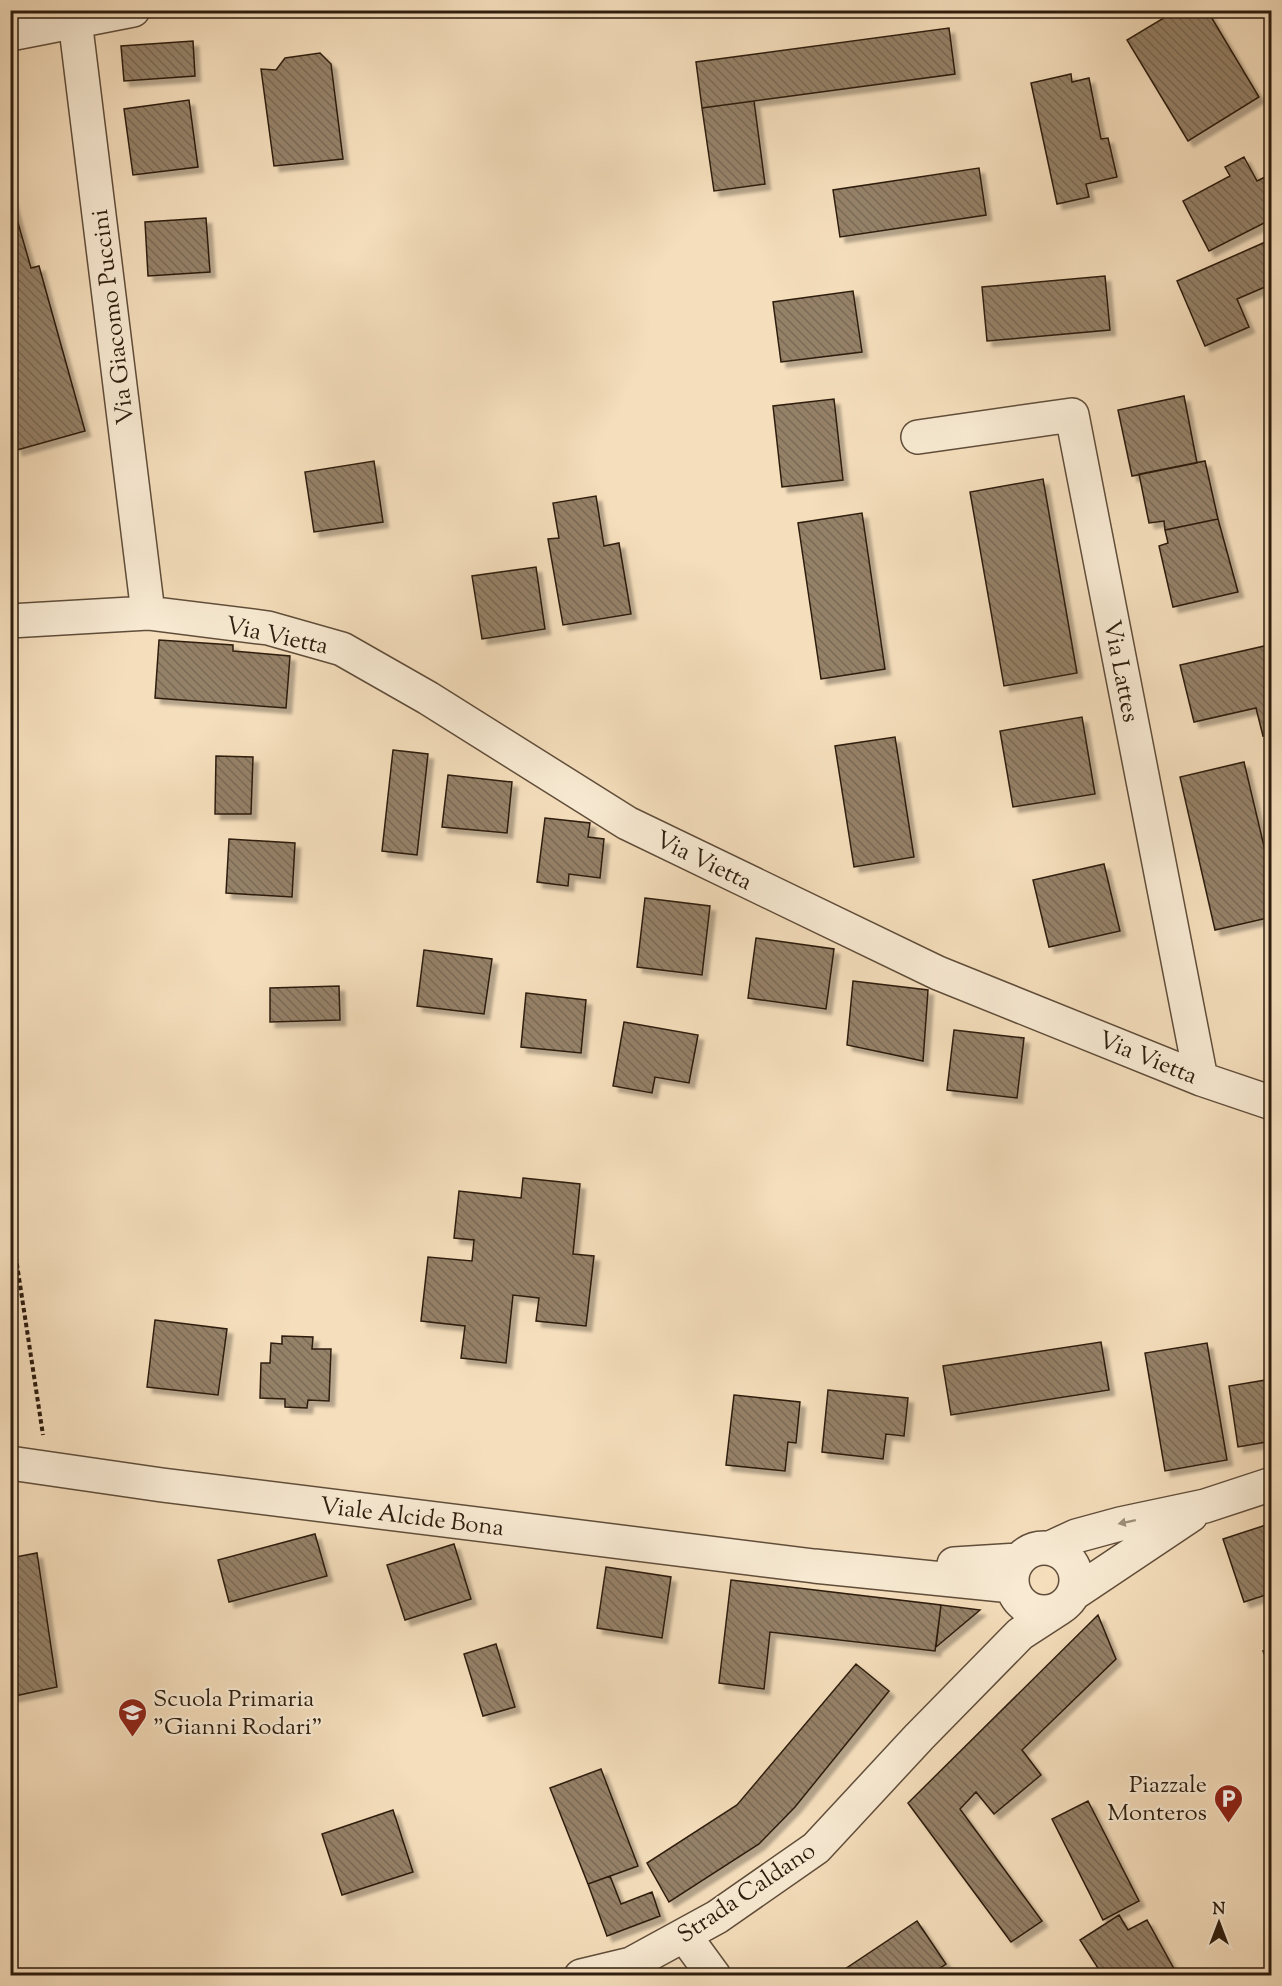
<svg xmlns="http://www.w3.org/2000/svg" width="1282" height="1986" viewBox="0 0 1282 1986" font-family="'Sorts Mill Goudy',serif">
  <defs>
    <pattern id="building-back-hatch" width="6" height="6" patternUnits="userSpaceOnUse" patternTransform="scale(1.5)"><rect width="6" height="6" fill="#958168"/><path d="M-1 5l2 2M0 0l6 6M5-1l2 2" fill="none" stroke="#7a6954"/></pattern>
    <filter id="shadow"><feDropShadow dx="5.5" dy="5.5" stdDeviation="1.5" flood-color="#0004"/></filter>
  </defs>
  <rect width="100%" height="100%" fill="#f5debc"/>
  <filter id="stains"><feTurbulence type="fractalNoise" baseFrequency=".00333" numOctaves="4"/><feColorMatrix values="0 0 0 0 .2 0 0 0 0 .09 0 0 0 0 .02 0 0 0 .5 -.17"/></filter>
  <radialGradient id="worn" r=".72"><stop offset=".6" stop-color="#630" stop-opacity="0"/><stop offset="1" stop-color="#630" stop-opacity=".3"/></radialGradient>
  <path fill="url(#building-back-hatch)" stroke="#2e1d0e" stroke-width="1.5" filter="url(#shadow)" d="M1177 10H1207L1259 97 1188 141 1127 40Z
    M949 28 955 74 702 108 696 62Z
    M193 41 195 76 124 81 121 46Z
    M320 53 331 64 343 159 274 166 261 69 276 70 285 58Z
    M1071 74 1072 82 1089 78 1101 139 1108 138 1117 177 1086 184 1089 197 1057 204 1031 83Z
    M189 100 198 167 133 175 124 109Z
    M754 101 765 184 714 191 702 108Z
    M1244 157 1257 181 1265 177 1272 189V219L1209 251 1183 201 1230 176 1225 167Z
    M979 168 986 215 840 237 833 190Z
    M10 195 31 268 39 266 85 431 17 450 10 427Z
    M206 218 210 272 148 276 145 222Z
    M1270 240 1272 284 1237 299 1249 327 1205 346 1177 281Z
    M1105 276 1110 330 987 341 982 287Z
    M853 291 862 352 781 362 773 302Z
    M1184 396 1197 463 1132 476 1118 410Z
    M834 399 843 480 782 487 773 406Z
    M374 461 383 522 314 532 305 472Z
    M1205 461 1218 519 1165 530 1164 521 1149 523 1139 474Z
    M1043 479 1077 673 1004 686 970 492Z
    M596 496 604 546 619 543 631 614 563 625 548 539 559 538 553 503Z
    M862 513 885 669 821 679 798 523Z
    M1218 519 1238 592 1173 607 1159 546 1168 543 1165 530Z
    M536 567 545 629 482 639 472 576Z
    M159 640 233 645V651L290 656 286 708 155 698Z
    M1269 645 1272 654V734L1263 736 1256 708 1194 722 1180 665Z
    M1082 717 1095 794 1013 807 1000 731Z
    M895 737 914 857 854 867 835 746Z
    M393 750 428 754 417 855 382 851Z
    M216 756 253 757 251 814H215Z
    M1244 762 1272 880V917L1215 930 1180 777Z
    M448 775 512 782 507 833 442 827Z
    M545 818 590 823 588 837 604 839 600 878 569 874 568 886 537 882Z
    M229 839 295 843 292 897 226 893Z
    M1104 864 1120 931 1049 947 1033 880Z
    M645 898 710 906 702 975 637 967Z
    M756 938 834 949 826 1009 748 998Z
    M424 950 492 959 484 1014 417 1006Z
    M853 981 928 990 923 1061 847 1045Z
    M339 986 340 1020 270 1022V988Z
    M526 993 586 1000 581 1053 521 1047Z
    M624 1022 698 1035 689 1083 655 1077 652 1093 613 1086Z
    M954 1030 1024 1038 1017 1098 947 1090Z
    M523 1178 580 1184 573 1254 594 1256 586 1326 536 1321 539 1298 513 1295 506 1363 461 1358 465 1326 421 1321 428 1257 472 1261 474 1240 454 1238 459 1191 521 1198Z
    M155 1320 227 1329 218 1395 147 1387Z
    M282 1336 313 1337 312 1349H331L329 1401 308 1400 307 1408 285 1407V1399L260 1398 261 1363H270L271 1343 282 1344Z
    M1101 1342 1109 1390 951 1415 943 1366Z
    M1207 1343 1227 1460 1165 1471 1145 1353Z
    M1272 1379V1441L1238 1447 1229 1386Z
    M828 1390 908 1398 904 1436 886 1434 883 1459 822 1452Z
    M734 1395 800 1402 796 1443 788 1442 785 1471 726 1465Z
    M1272 1523V1593L1244 1602 1223 1539Z
    M315 1534 327 1576 229 1602 218 1560Z
    M454 1544 471 1599 405 1620 387 1565Z
    M37 1553 57 1687 10 1697V1558Z
    M606 1567 671 1577 662 1638 597 1628Z
    M731 1580 941 1605 935 1651 770 1632 764 1689 719 1683Z
    M941 1605 980 1610 936 1647Z
    M1098 1615 1116 1659 1022 1750 1041 1775 994 1814 976 1792 960 1809 1042 1921 1011 1942 908 1803Z
    M496 1644 515 1707 483 1716 464 1654Z
    M1272 1648V1673L1263 1651Z
    M856 1664 889 1691 795 1807 759 1844 669 1902 647 1863 737 1805Z
    M601 1769 638 1866 588 1884 550 1788Z
    M1088 1801 1139 1901 1103 1920 1052 1819Z
    M393 1810 413 1872 342 1895 322 1834Z
    M610 1876 621 1904 652 1892 660 1916 607 1936 588 1884Z
    M1119 1915 1128 1930 1147 1920 1178 1976H1103L1080 1940Z
    M917 1921 946 1964 928 1976H849L845 1969Z"/>
  <g fill="none" stroke-linecap="round" stroke-linejoin="round">
    <defs>
      <path id="minor" d="M75 20 148 613
        M10 34 133 10
        M918 437 1072 415 1201 1079
        M10 621 148 613 268 628 342 649 428 698 627 823 938 973 1201 1079 1272 1103
        M10 1463 162 1485 814 1566 1012 1586
        M1012 1580a32 32 0 1 1 64 0a32 32 0 1 1-64 0Z
        M1050 1548 1076 1536 1120 1524 1205 1506 1272 1484
        M954 1564 1018 1560
        M1073 1594 1191 1515
        M684 1935 714 1976
        M581 1976 631 1964 717 1917 816 1848 919 1737 1020 1634 1060 1608"/>
    </defs>
    <use href="#minor" stroke="#604d3a" stroke-width="36"/>
    <path stroke="#2e1d0e" stroke-width="4" stroke-dasharray="4.5 3" stroke-linecap="butt" d="M10 1219 43 1435"/>
    <use href="#minor" stroke="#f8ead3" stroke-width="33"/>
  </g>
  <defs><path id="oneway-solid" d="M-6-.8H1V-3.2L6.5 0L1 3.2V.8H-6Z" transform="scale(1.5)"/></defs>
  <use fill="#9d8e7a" href="#oneway-solid" transform="translate(1127 1522) rotate(168)"/>
  <defs>
    <symbol id="school-pin" viewBox="-11 -11 22 30"><path d="M0 17L-7.5 6A9.5 9.5 0 1 1 7.5 6Z" fill="#8f2418" stroke="#f8ead3"/><path d="M0-5L7-2L0 1L-7-2ZM-4 1L0 2.5L4 1V4Q0 6-4 4Z" fill="#fff"/></symbol>
    <symbol id="parking-pin" viewBox="-11 -11 22 30"><path d="M0 17L-7.5 6A9.5 9.5 0 1 1 7.5 6Z" fill="#8f2418" stroke="#f8ead3"/><path d="M-3.5-5.5H1a3.5 3.5 0 0 1 0 7H-1V5.5H-3.5ZM-1-3.4V-.6H.8a1.4 1.4 0 0 0 0-2.8Z" fill="#fff"/></symbol>
  </defs>
  <g fill-rule="evenodd">
    <use href="#school-pin" x="116" y="1696" width="33" height="45"/>
    <use href="#parking-pin" x="1212" y="1782" width="33" height="45"/>
  </g>
  <g text-anchor="middle" stroke-width="4.5" stroke-linejoin="round" paint-order="stroke">
    <g font-size="24" fill="#2e1d0e" stroke="#f8ead3">
      <text transform="translate(112 317) rotate(-97)" y="8">Via Giacomo Puccini</text>
      <text transform="translate(277 635) rotate(12)" y="8">Via Vietta</text>
      <text transform="translate(1122 671) rotate(79)" y="8">Via Lattes</text>
      <text transform="translate(704 860) rotate(26)" y="8">Via Vietta</text>
      <text transform="translate(1148 1057) rotate(22)" y="8">Via Vietta</text>
      <text transform="translate(412 1516) rotate(7)" y="8">Viale Alcide Bona</text>
      <text transform="translate(746 1892) rotate(-34)" y="8">Strada Caldano</text>
    </g>
    <g font-size="24" fill="#2e1d0e" stroke="#f8ead3" text-anchor="start">
      <text x="153" y="1706">Scuola Primaria<tspan x="153" dy="28">"Gianni Rodari"</tspan></text>
      <text x="1207" y="1792" text-anchor="end">Piazzale<tspan x="1207" dy="28">Monteros</tspan></text>
    </g>
  </g>
  <rect width="1282" height="1986" fill="none" stroke="#f5debc" stroke-width="36"/>
  <rect x="12" y="12" width="1258" height="1962" fill="none" stroke="#2e1d0e" stroke-width="3"/>
  <rect x="18" y="18" width="1246" height="1950" fill="none" stroke="#2e1d0e" stroke-width="1.5"/>
  <g transform="translate(1219 1923)" stroke="#f8ead3" stroke-width="4.5" paint-order="stroke">
  <path d="M0-4.5L10 22L0 15L-10 22Z" fill="#2e1d0e"/>
  <text y="-9" font-size="16" font-weight="bold" text-anchor="middle" fill="#2e1d0e">N</text>
  </g>
  <rect width="100%" height="100%" filter="url(#stains)"/>
  <rect width="100%" height="100%" fill="url(#worn)"/>
</svg>
